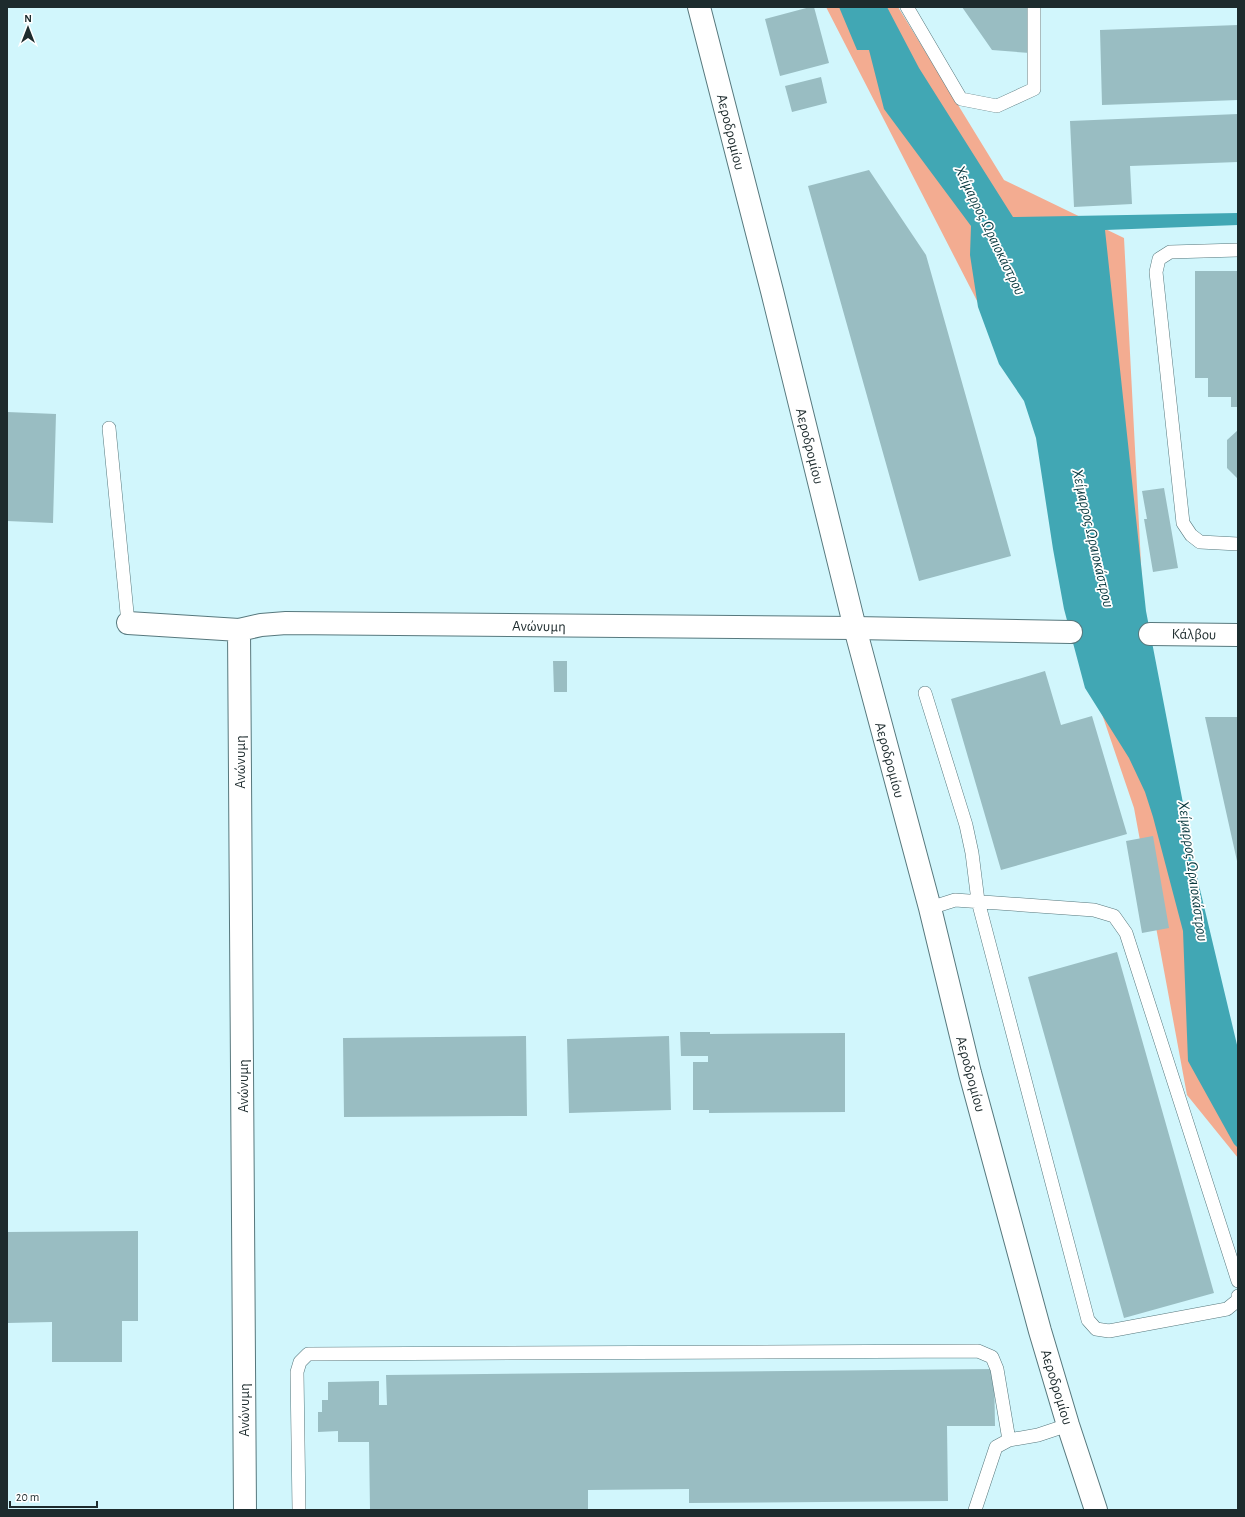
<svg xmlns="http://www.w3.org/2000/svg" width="1245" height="1517" viewBox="0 0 1245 1517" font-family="'Alegreya Sans',sans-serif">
  <rect width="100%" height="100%" fill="#d1f6fc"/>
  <path fill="#f3ac91" d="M826 7H898L1004 180 1124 238 1144 621 1235 1062 1238 1066V1158L1187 1095 1134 808 1072 626 1048 439Z"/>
  <path fill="#41a7b4" d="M839 7H887L919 68 1013 217 1238 213V225L1105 230 1146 611 1198 881 1238 1049V1148L1234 1144 1188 1061 1183 931 1153 817 1145 792 1129 758 1085 688 1064 609 1053 549 1036 438 1024 401 999 364 978 307 970 255 971 226 884 109 869 50H857Z"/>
  <path fill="#99bdc2" d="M810 7H814L829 63 780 76 765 19Z
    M962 7H1029L1030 53 992 50Z
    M1238 25V100L1102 105 1100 30Z
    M821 77 827 103 792 112 785 86Z
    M1238 114V162L1130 166 1132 204 1074 207 1070 121Z
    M869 170 926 255 1011 556 919 581 808 186Z
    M1195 271H1238V407H1231V397H1208V378H1195Z
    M7 412 56 414 53 523 7 521Z
    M1238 430V479L1227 468V440Z
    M1164 488 1178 568 1153 572 1144 519H1147L1142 491Z
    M553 661H567V692H554Z
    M1045 671 1061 725 1092 716 1127 834 1001 870 951 699Z
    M1205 717H1238V861H1237Z
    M1153 836 1169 928 1142 933 1126 841Z
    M1117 952 1214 1293 1124 1318 1028 977Z
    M680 1032H710V1034L845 1033V1112L709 1113V1110H693V1062H708V1056H681Z
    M526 1036 527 1116 344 1117 343 1038Z
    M669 1036 671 1110 569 1113 567 1039Z
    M138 1231V1321H122V1362H52V1322L7 1323V1232Z
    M994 1369 995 1426H947L948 1501 689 1503V1489L588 1490V1510H370L369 1442H338V1431L318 1432V1412H322V1400H328V1382L379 1381V1405H387L386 1375Z"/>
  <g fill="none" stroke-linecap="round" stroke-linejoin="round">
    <defs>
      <path id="service" d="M907 7 961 99 997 106 1034 89V7
        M1238 250 1170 252 1159 259 1156 272 1183 523 1191 535 1200 542 1238 544
        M109 428 128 623
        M925 693 966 825 972 853 978 901 1088 1320 1096 1329 1109 1331 1227 1309 1238 1300V1296
        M930 908 955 900 1094 910 1114 916 1126 933 1238 1281
        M299 1510 297 1372 300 1362 308 1354 978 1351 992 1357 997 1369 1009 1440
        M975 1510 996 1447 1009 1440 1038 1435 1068 1425"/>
      <path id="minor" d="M128 623 239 630
        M1150 634 1238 635
        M245 1510 239 630 261 625 286 623 855 628 1071 632"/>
      <path id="tertiary" d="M699 7 772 291 855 628 930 908 970 1073 1040 1331 1068 1425 1096 1510"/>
    </defs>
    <use href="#service" stroke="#57787d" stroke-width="14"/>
    <use href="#minor" stroke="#57787d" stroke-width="24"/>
    <use href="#tertiary" stroke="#57787d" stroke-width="24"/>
    <use href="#service" stroke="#fff" stroke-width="13"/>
    <use href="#minor" stroke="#fff" stroke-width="22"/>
    <use href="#tertiary" stroke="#fff" stroke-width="22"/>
  </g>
  <g text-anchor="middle" stroke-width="3.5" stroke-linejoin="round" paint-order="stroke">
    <g font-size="15" fill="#1d2b2d" stroke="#fff">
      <text transform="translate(731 132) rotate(76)" y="5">Αεροδρομίου</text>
      <text transform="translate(810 446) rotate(76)" y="5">Αεροδρομίου</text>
      <text transform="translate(539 626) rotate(1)" y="5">Ανώνυμη</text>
      <text transform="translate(1194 634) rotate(1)" y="5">Κάλβου</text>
      <text transform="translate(890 760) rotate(75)" y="5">Αεροδρομίου</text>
      <text transform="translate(240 762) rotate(-90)" y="5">Ανώνυμη</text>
      <text transform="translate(971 1074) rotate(75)" y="5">Αεροδρομίου</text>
      <text transform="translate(243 1086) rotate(-90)" y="5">Ανώνυμη</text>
      <text transform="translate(1057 1387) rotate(73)" y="5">Αεροδρομίου</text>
      <text transform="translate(244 1410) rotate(-90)" y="5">Ανώνυμη</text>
    </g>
    <g font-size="16" font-style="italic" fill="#06373d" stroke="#fff">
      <text transform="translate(991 230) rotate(64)" y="6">Χείμαρρος Ωραιοκάστρου</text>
      <text transform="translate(1094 538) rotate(77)" y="6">Χείμαρρος Ωραιοκάστρου</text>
      <text transform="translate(1194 871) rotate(82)" y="6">Χείμαρρος Ωραιοκάστρου</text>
    </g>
  </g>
  <rect width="1245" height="1517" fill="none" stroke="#1d2b2d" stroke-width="16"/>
  <g transform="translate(28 28)" stroke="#ffffff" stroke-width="3" paint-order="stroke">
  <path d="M0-3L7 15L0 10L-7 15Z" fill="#1d2b2d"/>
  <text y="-6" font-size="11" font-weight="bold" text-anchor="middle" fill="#1d2b2d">N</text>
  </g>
  <path d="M10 1501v6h87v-6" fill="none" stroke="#1d2b2d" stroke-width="2"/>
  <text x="16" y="1501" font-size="12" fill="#1d2b2d" stroke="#ffffff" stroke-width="3" paint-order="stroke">20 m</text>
</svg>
